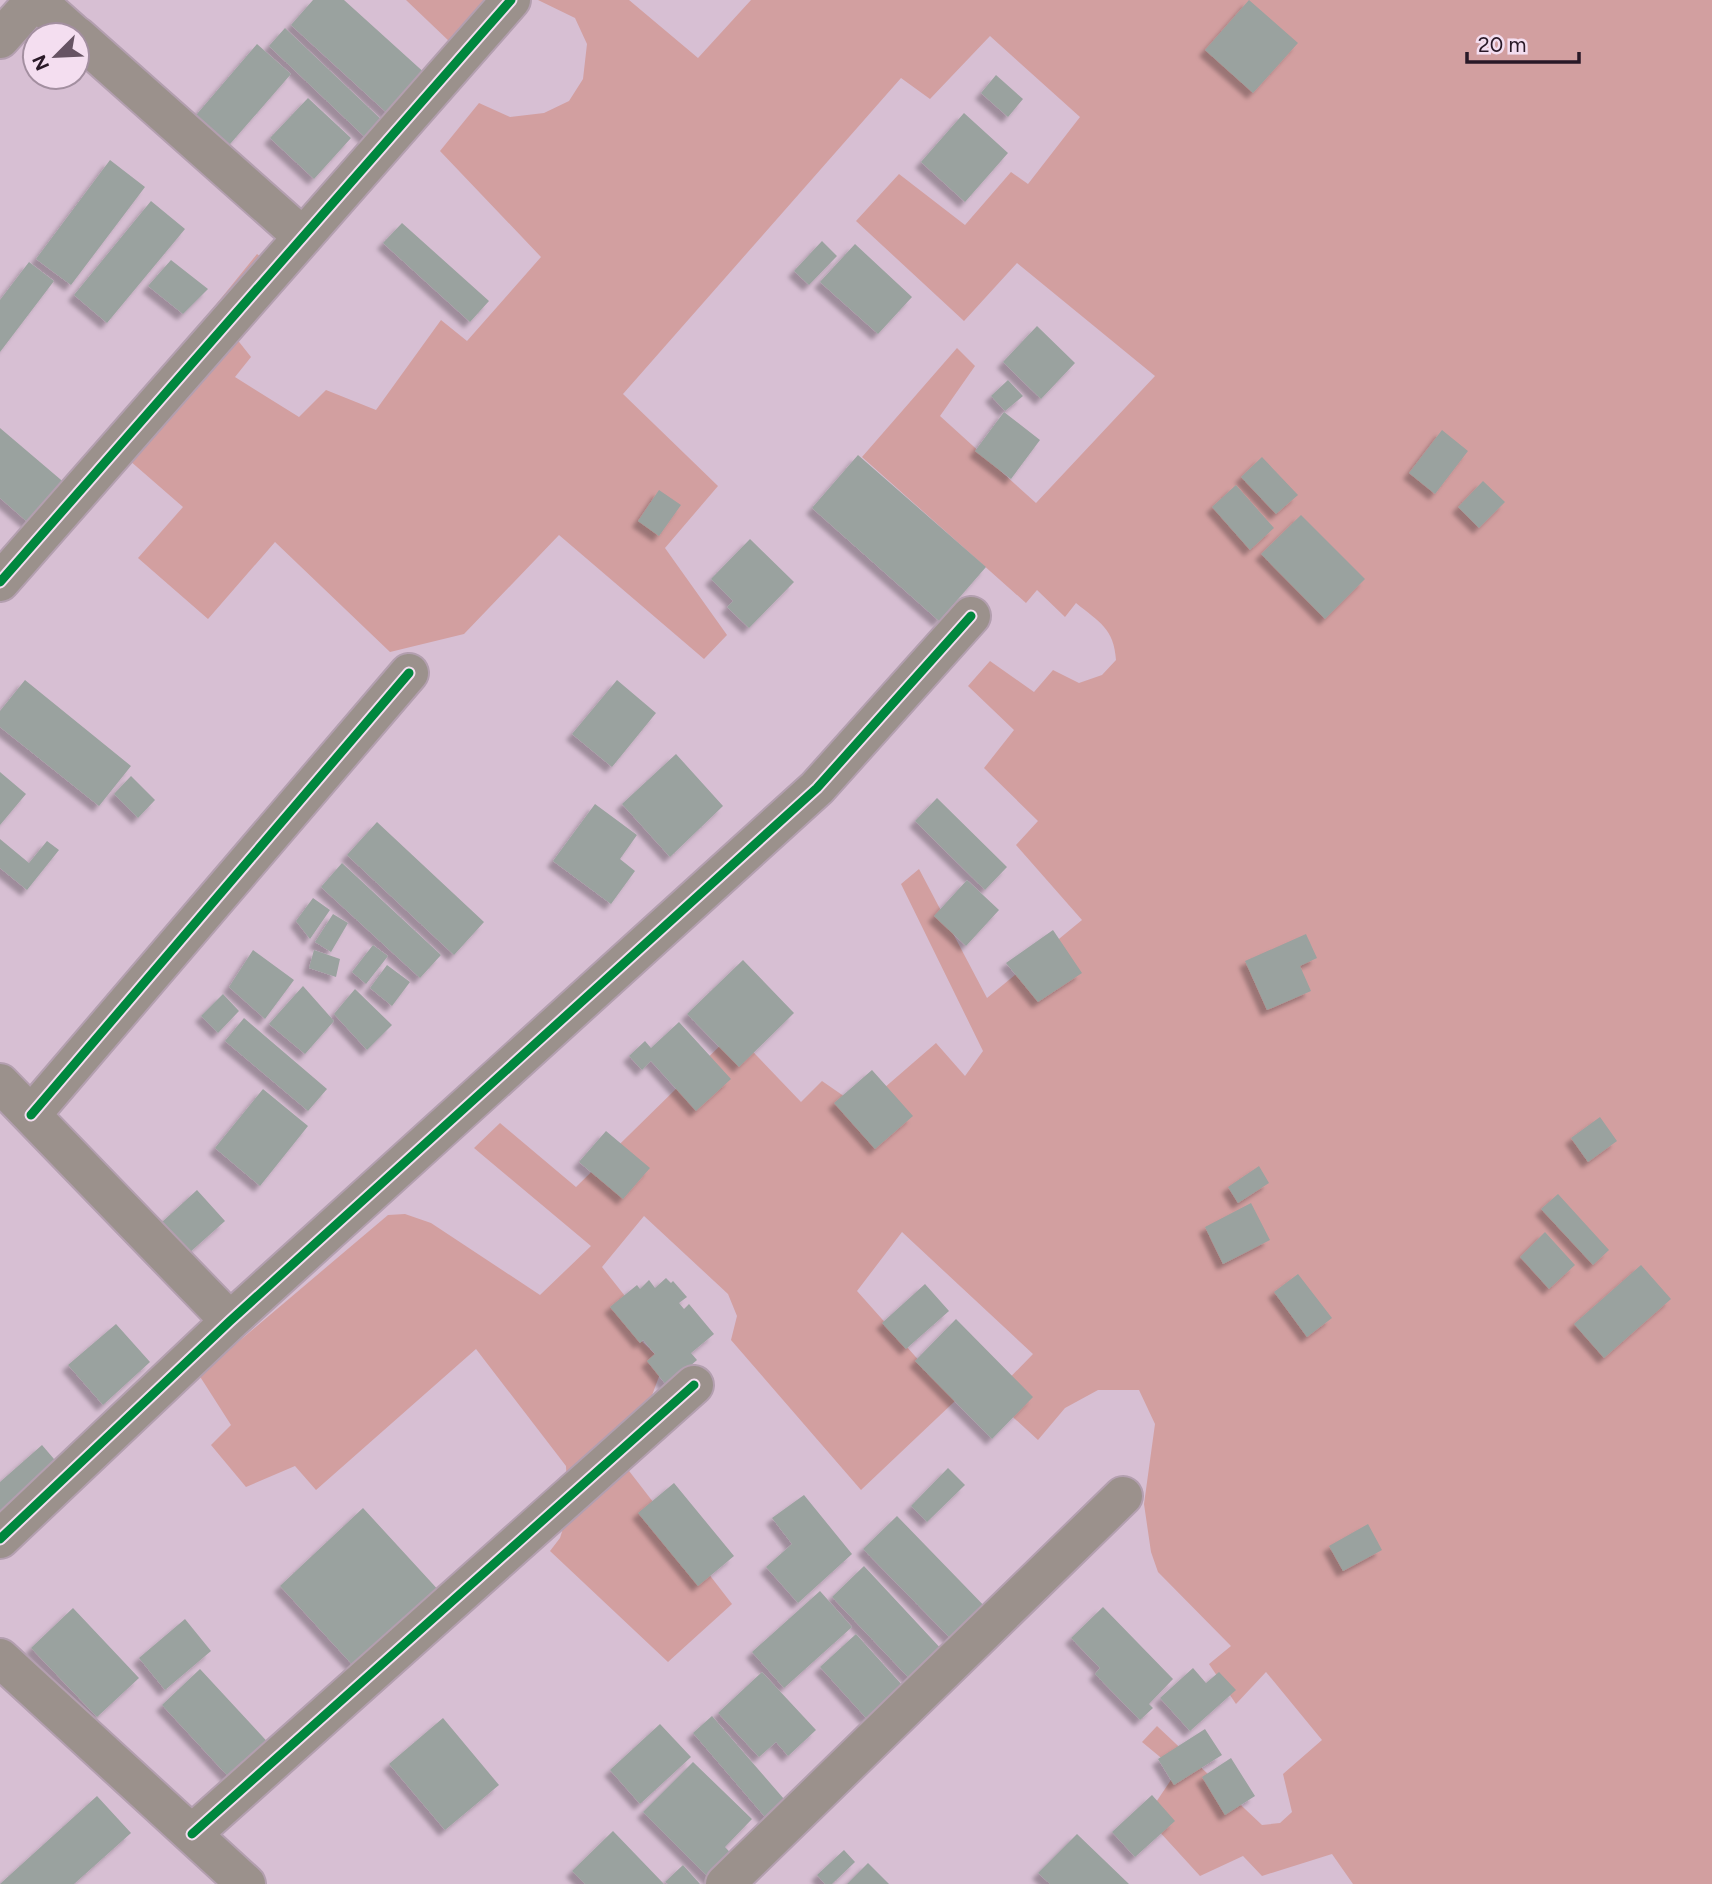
<svg xmlns="http://www.w3.org/2000/svg" width="1712" height="1884" viewBox="0 0 1712 1884" font-family="Figtree,sans-serif">
  <defs>
    <filter id="shadow"><feDropShadow dx="-6" dy="6" stdDeviation="2" flood-color="#0004"/></filter>
  </defs>
  <rect width="100%" height="100%" fill="#d7bfd3"/>
  <path fill="#d29fa0" d="M406 0H491L451 43Z
    M538 0H629L698 58 751 0H1712V1884H1353L1332 1854 1262 1876 1243 1856 1200 1876 1146 1817 1177 1771 1142 1742 1157 1726 1262 1825 1280 1823 1292 1812 1283 1774 1322 1740 1266 1672 1236 1704 1209 1664 1231 1646 1158 1572 1151 1552 1144 1504 1155 1424 1139 1390H1098L1065 1408 1038 1440 991 1397 1033 1354 902 1232 857 1291 955 1401 861 1490 731 1340 737 1316 728 1294 644 1216 602 1267 636 1310 626 1326 664 1363 651 1398 609 1445 732 1604 668 1662 550 1551 560 1538 568 1513 566 1466 476 1349 316 1490 295 1466 246 1487 211 1445 231 1425 199 1375 388 1215 405 1214 431 1223 540 1295 591 1246 474 1148 500 1123 576 1187 734 1032 801 1102 822 1081 861 1108 936 1043 965 1076 983 1051 901 884 919 869 987 998 1082 920 1016 845 1038 821 984 768 1014 730 968 686 990 661 1034 692 1053 670 1079 683 1102 675 1116 660C1114 628 1099 622 1076 603L1065 617 1037 590 1026 603 862 457 957 348 975 366 940 416 1036 503 1155 376 1017 263 964 321 856 221 899 174 965 225 1011 172 1028 184 1080 117 990 36 930 99 901 78 623 394 718 486 665 548 727 635 704 659 559 535 464 634 390 652 275 542 208 619 138 558 183 507 106 440 257 254 285 274 236 338 251 357 235 377 299 417 326 390 376 410 441 320 467 341 541 257 440 151 479 103 510 117 544 113 569 101 583 79 587 44 575 18Z"/>
  <path fill="#9aa29f" filter="url(#shadow)" d="M313 0H344L449 95 412 136 291 25Z
    M1249 0 1298 43 1253 93 1205 50Z
    M285 28 386 124 369 141 269 46Z
    M257 44 291 74 217 159 185 128Z
    M996 75 1023 99 1008 117 981 93Z
    M308 98 351 138 314 179 270 138Z
    M964 113 1008 153 965 202 921 162Z
    M110 160 145 187 71 285 36 259Z
    M151 201 185 229 107 323 74 295Z
    M402 223 489 301 470 322 383 243Z
    M822 241 837 256 809 285 794 271Z
    M855 244 912 297 878 334 820 282Z
    M171 260 208 289 183 314 148 286Z
    M29 262 54 281 0 352V300Z
    M1037 326 1075 363 1041 399 1003 362Z
    M1008 380 1023 396 1005 411 991 396Z
    M1004 412 1040 440 1011 479 975 451Z
    M0 428 67 485 32 526 0 498Z
    M1442 430 1468 451 1435 494 1409 473Z
    M858 455 986 567 939 621 812 508Z
    M1262 457 1298 495 1276 514 1241 477Z
    M1483 481 1505 502 1479 528 1458 507Z
    M1236 485 1274 528 1250 550 1212 507Z
    M659 490 681 505 659 536 638 521Z
    M1301 515 1365 579 1325 619 1261 554Z
    M750 539 794 582 749 628 727 607 733 601 711 579Z
    M25 680 131 766 99 806 0 727V711Z
    M617 680 656 713 612 767 572 734Z
    M676 754 723 806 670 857 622 804Z
    M0 772 26 794 0 825Z
    M131 776 155 800 138 818 114 794Z
    M937 798 1007 867 985 890 915 821Z
    M595 804 637 835 620 859 635 871 611 904 553 861Z
    M377 822 484 922 454 955 347 855Z
    M0 839 29 863 47 841 59 850 27 890 0 868Z
    M342 863 441 955 420 978 321 887Z
    M967 880 999 910 966 946 934 916Z
    M313 898 330 910 310 939 296 921Z
    M333 914 348 923 331 952 315 942Z
    M1053 930 1082 973 1038 1002 1006 963Z
    M1306 934 1317 958 1300 966 1311 991 1267 1010 1245 961Z
    M373 945 388 956 366 984 352 972Z
    M253 950 294 980 265 1019 229 987Z
    M314 950 340 959 336 977 309 968Z
    M743 960 794 1013 739 1067 687 1014Z
    M387 965 410 982 392 1006 370 988Z
    M303 986 334 1021 305 1054 269 1024Z
    M355 989 392 1025 367 1050 334 1014Z
    M223 994 239 1011 218 1033 201 1016Z
    M244 1018 327 1089 308 1111 225 1041Z
    M679 1022 731 1079 696 1111 651 1061 642 1070 629 1056 645 1041 651 1048Z
    M872 1070 913 1116 875 1149 834 1103Z
    M263 1089 308 1126 260 1186 215 1148Z
    M1600 1117 1617 1141 1588 1162 1571 1138Z
    M606 1131 650 1168 623 1199 579 1162Z
    M1259 1166 1269 1183 1238 1203 1228 1187Z
    M197 1190 225 1221 189 1253 161 1223Z
    M1558 1194 1609 1250 1593 1265 1541 1209Z
    M1251 1203 1270 1240 1223 1264 1205 1227Z
    M1545 1232 1575 1265 1549 1289 1520 1257Z
    M1641 1265 1671 1299 1604 1358 1574 1324Z
    M1298 1274 1332 1318 1307 1337 1274 1292Z
    M666 1278 671 1283 673 1281 687 1297 679 1303 684 1309 689 1304 714 1334 691 1353 697 1360 667 1386 647 1361 655 1354 643 1340 640 1343 610 1307 637 1285 640 1289 649 1280 655 1288Z
    M925 1284 949 1311 906 1349 882 1323Z
    M956 1319 1033 1397 992 1439 915 1361Z
    M116 1324 150 1362 103 1405 68 1365Z
    M42 1445 78 1487 21 1535 0 1510V1482Z
    M948 1468 965 1485 927 1522 911 1506Z
    M674 1483 734 1556 698 1586 638 1513Z
    M804 1495 852 1554 798 1603 766 1567 792 1544 772 1518Z
    M363 1508 442 1594 359 1672 280 1586Z
    M897 1516 992 1614 959 1647 863 1549Z
    M1368 1524 1382 1550 1343 1571 1329 1546Z
    M864 1566 958 1667 927 1697 832 1597Z
    M820 1591 852 1627 784 1688 752 1652Z
    M1103 1607 1173 1679 1149 1704 1153 1708 1140 1720 1095 1674 1100 1668 1071 1638Z
    M73 1608 139 1678 97 1717 31 1648Z
    M185 1619 211 1651 165 1690 139 1658Z
    M856 1634 903 1686 867 1719 820 1667Z
    M1193 1668 1206 1683 1219 1672 1236 1690 1190 1731 1160 1698Z
    M200 1669 287 1763 249 1799 162 1705Z
    M762 1672 816 1730 788 1756 776 1742 759 1757 718 1713Z
    M712 1716 797 1814 777 1831 693 1733Z
    M443 1718 499 1785 445 1830 389 1764Z
    M660 1724 691 1757 640 1804 610 1770Z
    M1205 1729 1222 1755 1174 1785 1158 1759Z
    M1231 1758 1255 1796 1225 1815 1202 1777Z
    M693 1762 752 1819 725 1847 741 1864 715 1884 643 1812Z
    M1152 1795 1175 1821 1135 1857 1112 1832Z
    M97 1796 131 1833 74 1884H0Z
    M613 1831 664 1884H585L572 1871Z
    M1077 1834 1129 1884H1050L1038 1873Z
    M844 1850 855 1862 832 1884H825L817 1875Z
    M868 1863 889 1884H847Z
    M683 1865 700 1884H668L665 1882Z"/>
  <g fill="none" stroke-linecap="round" stroke-linejoin="round">
    <defs>
      <path id="minor" d="M36 0 75 35
        M77 36 303 237
        M0 39 35 0
        M0 582 511 0
        M0 1083 230 1321
        M31 1115 409 673
        M0 1539 230 1321 817 788 971 616
        M0 1658 246 1884
        M192 1834 694 1385
        M725 1884 1123 1496"/>
    </defs>
    <use href="#minor" stroke="#b39faf" stroke-width="42"/>
    <use href="#minor" stroke="#9b918c" stroke-width="38"/>
    <defs>
      <path id="cycleway" d="M0 582 511 0
        M31 1115 409 673
        M0 1539 230 1321 817 788 971 616
        M192 1834 694 1385"/>
    </defs>
    <use href="#cycleway" stroke="#f4def0" stroke-width="13"/>
    <use href="#cycleway" stroke="#00873e" stroke-width="9"/>
  </g>
  <g transform="translate(56 56) rotate(246)"><circle r="33" fill="#f4def0" stroke="#a38fa0" stroke-width="2"/>
  <path d="M0-5L12 26L0 18L-12 26Z" fill="#665363"/>
  <text y="-10" font-size="19" font-weight="bold" text-anchor="middle" fill="#291927">N</text>
  </g>
  <path d="M1467 52v10h112v-10" fill="none" stroke="#291927" stroke-width="3.5"/>
  <text x="1478" y="52" font-size="21" fill="#291927" stroke="#f4def0" stroke-width="5" paint-order="stroke">20 m</text>
</svg>
